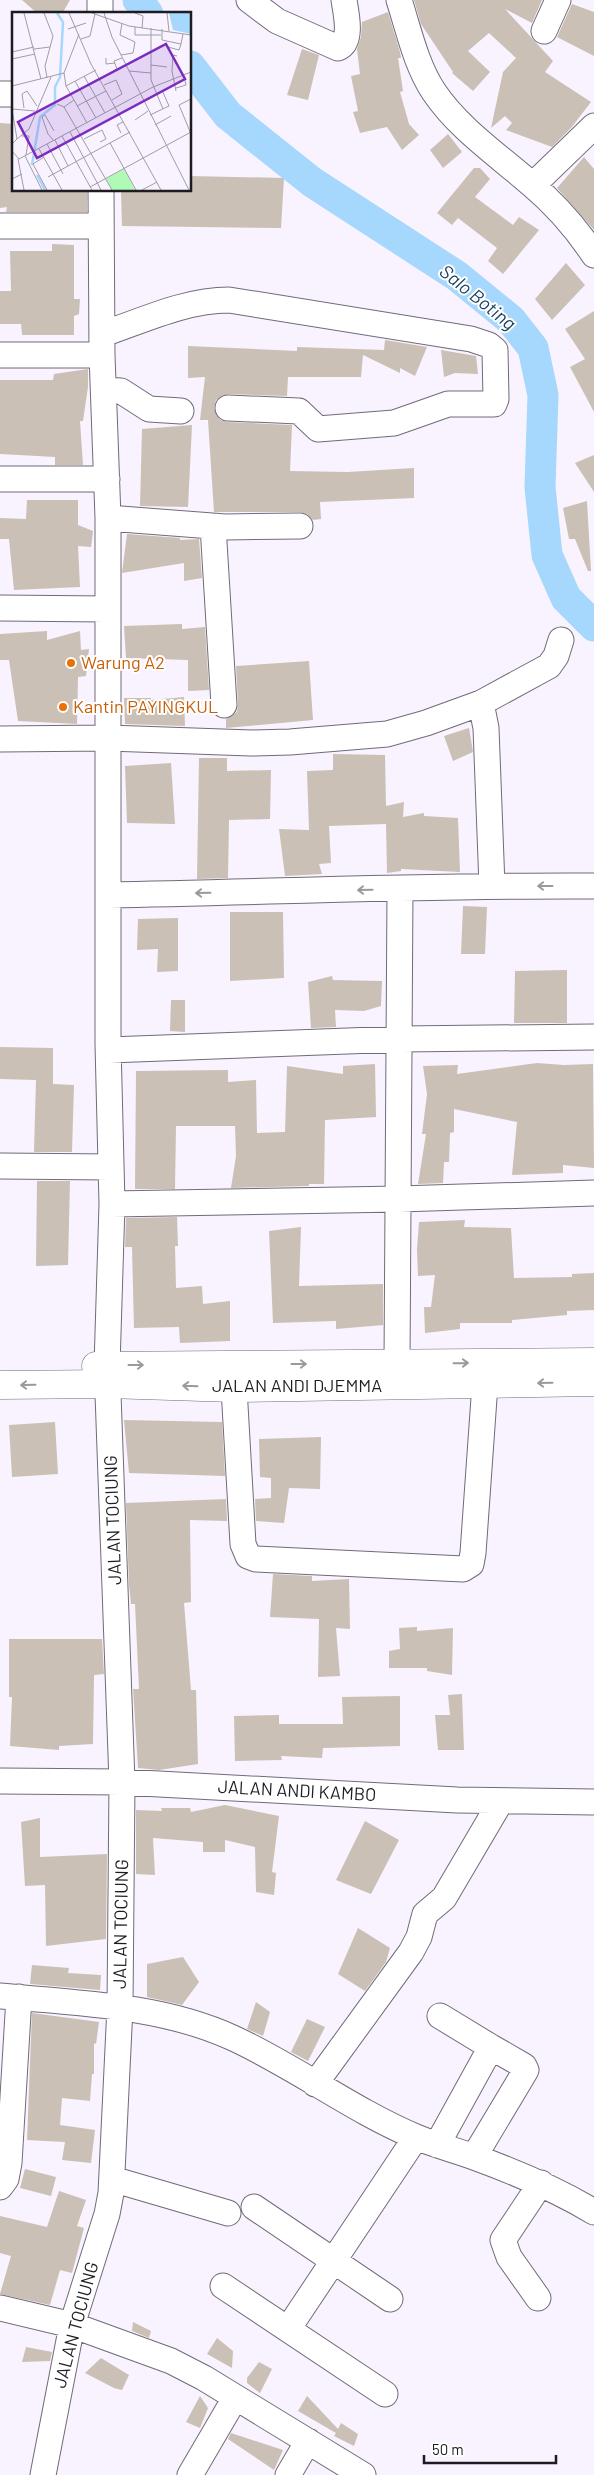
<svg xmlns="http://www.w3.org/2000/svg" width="594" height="2475" viewBox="0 0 594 2475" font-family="Barlow,sans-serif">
  <rect width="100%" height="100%" fill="#f8f3fe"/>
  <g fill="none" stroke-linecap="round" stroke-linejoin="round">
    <path stroke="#a6d7fd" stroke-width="31" d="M138 0 148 14
      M190 66 228 115 312 182 457 276 511 320 533 348 543 395 540 487 547 555 566 598 594 626"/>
  </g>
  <path fill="#cac0b5" d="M22 0H70L62 14H38Z
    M414 0H542L532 23 505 9 553 61 545 72 591 102 571 128 552 147 506 130 512 123 505 116 491 128 503 72 516 58 489 33 468 51 490 72 473 91 452 73 453 72 421 24Z
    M572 4 594 12V56L557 37Z
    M388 12 400 52 401 58H398L403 91 400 92 409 124 419 135 402 150 387 127 360 133 353 112 358 111 351 76 360 74 357 49 361 37 362 22Z
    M302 49 319 55 308 100 287 95Z
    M0 123 14 124 12 166 14 165V190H87V212H6L7 207 0 208Z
    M448 134 462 152 443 168 430 150Z
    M584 157 594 169V230L557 188Z
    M474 168H480L490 179 475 197 513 225 519 217 539 230 503 274 488 261 497 248 458 218 452 225 437 213Z
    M190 176 284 178 281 228 122 226 121 190H190Z
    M52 244 74 245V299H80L79 314 74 316V335H22L21 324H0V291H11L10 251H52Z
    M566 263 585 285 552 320 535 299Z
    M594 311V412L570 367 585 359 565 329Z
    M385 340 427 347 415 376 400 368V373L363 355 361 377H288L287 396 228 394 216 400 214 408 220 420 227 422 292 425 290 471 348 472 414 468V498L320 502 321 519 313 520 307 514 300 512H214L208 420H200L205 377 188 378V346L297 351V347L384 350Z
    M441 350 476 356 478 374 455 373 444 377Z
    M88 369V387L83 421H80L83 465H55V457L0 454V380H53L54 374Z
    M192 425 188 507 140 506 142 429Z
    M594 455V492L575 463Z
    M27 500H78V525L93 531 91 547 78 546 80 587 14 590 9 539H0V518L26 519Z
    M587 501 591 571H588L575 539H569L563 508Z
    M127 534 180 538V540L199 539 202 578 184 581V563L122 573Z
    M182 624V629L205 627 209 690 188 691V660L126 658 124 626Z
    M47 631V640L80 631 81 650 89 649 86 676 78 677 77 724 18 721 9 660H0V634Z
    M309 661 313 720 226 728V719L237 712 238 705 236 666Z
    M184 697 185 726 125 724 124 698H151V700Z
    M469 728 473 752 453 761 444 736Z
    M333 754 385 755 386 806 404 802 403 817 424 813V816L458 818 460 872 401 869V871L387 873 386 824 329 826 331 863 319 864 322 874 285 876 279 829 309 830 307 771 333 770Z
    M199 758H227V771L271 770 270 819 229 820 228 878 197 879Z
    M171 763 175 824 127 823 125 766Z
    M463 906 487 907 485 954H461Z
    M230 912H283L284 978 230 981Z
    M178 918V971L157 972 158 949 137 950 138 919Z
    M567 970V1023H514L515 971Z
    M332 976 333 980 382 981 381 1006 364 1011 335 1010 336 1027 311 1028 308 982Z
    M171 1000H185V1032L170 1031Z
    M0 1047 53 1048V1084L74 1085 72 1152H34L36 1080 0 1079Z
    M537 1063 564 1065 593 1064 594 1168 563 1165V1173L512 1175 517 1122 454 1109V1132L450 1133 449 1162H444L443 1183 418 1184 426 1134H422L427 1094 423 1066 458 1065 457 1074Z
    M375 1064 376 1117 325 1120 324 1184H309V1186L231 1188 236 1156 235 1126H176L175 1189H135L136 1071 228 1070V1082L256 1080 257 1133 285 1132 287 1066 343 1074V1066Z
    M37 1181H70L68 1265 36 1266Z
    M177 1217 178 1246H175L176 1288 202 1286 203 1304 230 1301V1341L180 1343 179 1327 134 1328 132 1247H125L126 1218Z
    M465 1220 464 1227 511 1228 514 1278 572 1277V1274L594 1273V1310L567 1311V1315L512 1320V1323H460V1329L425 1333 424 1307H431L435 1275 418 1276 417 1249 419 1222Z
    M301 1227 299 1286 383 1284V1325L336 1329V1321L273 1323 269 1231Z
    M124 1420 222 1422 225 1476 129 1473Z
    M55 1422 58 1474 12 1477 9 1425Z
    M321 1437 320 1489 289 1488 284 1523 256 1521 255 1499 271 1498V1478L260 1477 259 1439Z
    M226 1499 227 1521 190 1520 191 1602 184 1603 191 1690H196L198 1764 159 1770 138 1768 133 1689H139L135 1604H131L129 1584 126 1503Z
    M273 1574 312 1576V1581L349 1579 350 1629 336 1628 340 1676 318 1677 319 1619 270 1617Z
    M417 1627V1631L453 1628 452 1675 427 1671V1668H389V1651L400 1649 399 1628Z
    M9 1639H102L104 1674 94 1675 93 1744 59 1746V1750L10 1746 12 1697H9Z
    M462 1694 464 1750H438L435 1715H450L448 1695Z
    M400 1696V1746L323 1748 322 1758 281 1756 282 1760 235 1761 234 1716 279 1715V1724H343L342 1697Z
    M225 1805 279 1816 272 1872 276 1873 274 1895 256 1892 255 1847 225 1840V1852H203V1842L153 1838 155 1875 136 1874V1810L162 1811 161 1808H190L191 1812Z
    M40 1818V1857L107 1854 106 1939 46 1946 45 1885 25 1886 21 1822Z
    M365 1821 399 1840 371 1894 336 1880Z
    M358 1928 390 1948 386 1962 365 1991 338 1974Z
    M183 1957 199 1982 182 2005 147 1997V1964Z
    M32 1965 69 1968 68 1973 101 1975 100 1990 30 1984Z
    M256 2002 270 2012 263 2036 247 2029Z
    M32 2013 99 2022 96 2044 94 2043V2074H92L90 2101 62 2098 60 2125 95 2130 91 2163 62 2160 65 2142 27 2140Z
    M307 2019 325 2027 308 2061 291 2052Z
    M25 2169 56 2177 51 2196 20 2188Z
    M59 2191 86 2200 77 2226 84 2228 72 2273 60 2270 50 2305 0 2294 11 2256 0 2253V2216L47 2227Z
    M133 2322 151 2331 149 2338 132 2331Z
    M217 2338 233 2351 232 2368 207 2354Z
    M26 2347 52 2352 50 2361 22 2362Z
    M101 2358 129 2375 122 2390 114 2388 85 2373Z
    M259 2362 272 2369 260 2393 247 2383V2378Z
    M200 2396 208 2408 200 2428 186 2422Z
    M307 2396 338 2429 341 2423 358 2434 354 2446 334 2436 336 2433 298 2411Z
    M231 2433 283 2450 274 2470 228 2439Z"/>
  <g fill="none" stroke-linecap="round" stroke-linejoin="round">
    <defs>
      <path id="minor" d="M249 0 277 21 338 48C353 42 346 13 344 0
        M399 0C409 31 416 65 434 92 459 129 498 155 531 184 556 205 576 228 594 255
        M100 14V0
        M544 31 558 0
        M0 94H14
        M533 185 594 126
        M0 226H101
        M103 334C144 320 186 300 229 300L471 339 489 345 495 350 496 399 494 404H448L394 423 318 429 299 411 228 408
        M0 355H102
        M104 390 121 391 149 409 181 411
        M0 479H107
        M108 518 225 527 300 526
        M213 526 224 705
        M0 608 107 609
        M0 739 108 738 251 743 290 742 387 734 426 723 481 703
        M492 886 486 728 481 703 549 666 556 656 561 640
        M108 895C270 892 432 885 594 886
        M109 1050 401 1039 594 1037
        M0 1166 111 1167
        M112 1204 399 1199 594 1193
        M397 1363 400 890
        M234 1388 243 1544 248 1556 256 1559 463 1569 471 1564 473 1553 485 1384
        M0 1781 122 1782 457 1800 594 1802
        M0 1996C78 2003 161 2005 233 2038 296 2067 352 2110 416 2137 435 2145 455 2150 474 2157 515 2172 556 2189 594 2212
        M315 2084 411 1952 419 1937 425 1914 444 1898 501 1801
        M437 2145 491 2047 440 2016
        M474 2157 526 2070 524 2066 491 2047
        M112 2179 228 2213
        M0 2187 6 2179 9 2163 19 1997
        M254 2207 390 2299
        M223 2286 385 2394
        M538 2298 509 2257 503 2240 541 2183
        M0 2308 72 2325 171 2361 204 2378 363 2475
        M288 2329 416 2137
        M43 2475 72 2325 107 2214 111 2193 120 2007 122 1782 107 1366 112 1204 108 1044V518L102 355 101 190
        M190 2475 235 2398
        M288 2475 308 2441"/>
      <path id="highway" d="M96 1366 594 1362
        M0 1385 108 1384 234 1388 594 1382"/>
    </defs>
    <use href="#minor" stroke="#716b77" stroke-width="27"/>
    <use href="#highway" stroke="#716b77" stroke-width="29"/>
    <use href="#minor" stroke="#fff" stroke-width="25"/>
    <use href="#highway" stroke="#fff" stroke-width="28"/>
  </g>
  <defs><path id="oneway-shaft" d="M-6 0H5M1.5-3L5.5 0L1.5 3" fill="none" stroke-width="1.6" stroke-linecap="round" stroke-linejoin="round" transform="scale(1.25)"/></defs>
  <g stroke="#9a999b">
    <use href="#oneway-shaft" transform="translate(545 886) rotate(-180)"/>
    <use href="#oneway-shaft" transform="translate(365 890) rotate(179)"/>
    <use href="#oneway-shaft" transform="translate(203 893) rotate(179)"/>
    <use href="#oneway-shaft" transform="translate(461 1363) rotate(-1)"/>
    <use href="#oneway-shaft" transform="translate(299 1364)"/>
    <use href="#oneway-shaft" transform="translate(136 1365)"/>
    <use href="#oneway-shaft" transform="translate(545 1383) rotate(179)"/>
    <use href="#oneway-shaft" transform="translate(28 1385) rotate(179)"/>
    <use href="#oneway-shaft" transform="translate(190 1386) rotate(-178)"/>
  </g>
  <g fill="#e8710a" stroke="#fff" stroke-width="2">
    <circle cx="71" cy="663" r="5"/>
    <circle cx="63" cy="707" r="5"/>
  </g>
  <g text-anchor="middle" stroke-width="4" stroke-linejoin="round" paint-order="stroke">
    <g font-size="18" fill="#c56008" stroke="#fff" text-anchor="start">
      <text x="81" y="669">Warung A2</text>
      <text x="73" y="713">Kantin PAYINGKUL</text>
    </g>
    <g font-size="18" fill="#1e1c21" stroke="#fff">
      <text x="297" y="1392">JALAN ANDI DJEMMA</text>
      <text transform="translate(113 1520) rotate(-92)" y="6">JALAN TOCIUNG</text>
      <text transform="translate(297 1791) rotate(3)" y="6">JALAN ANDI KAMBO</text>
      <text transform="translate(121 1924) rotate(-89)" y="6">JALAN TOCIUNG</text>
      <text transform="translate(76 2325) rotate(-75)" y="6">JALAN TOCIUNG</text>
    </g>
    <g font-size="19" font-style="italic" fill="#1d425b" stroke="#fff">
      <text transform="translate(478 297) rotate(39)" y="7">Salo Boting</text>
    </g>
  </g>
  <g transform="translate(12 12)">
    <rect width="179" height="179" fill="#f8f3fe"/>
    <path d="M112 157 123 178H100L94 167Z" fill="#b1f9b6"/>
    <path d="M157 1H179V22L161 18Z" fill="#a6d7fd"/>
    <path fill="none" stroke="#a6d7fd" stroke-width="2.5" d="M20 153 28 105 43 93V75L48 65 51 10 45 1M25 163 33 178"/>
    <path fill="none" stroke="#a19da6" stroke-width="1" d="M12 1 29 67M32 1 41 24 33 54 35 66M57 1 79 52 149 178M80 1 117 14 179 23M92 1 100 25 177 178M123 1 131 4 130 16M155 1 157 19M123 15V23H149M139 16V68L151 97M56 17 74 11M150 17V28L169 32 171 22M69 27 78 24 83 2M156 35 167 38 169 32M22 37 38 35M0 40 22 35M109 43 121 41 123 30 108 23 110 11M94 46V52L103 51M0 47 23 42M139 53 155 55M101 59 105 57 102 49 110 46M117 59 139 61M52 61 54 74 75 111M72 64 93 101M63 69 84 106M92 73 104 68 110 82 100 88M0 74 52 61 67 22M54 74 84 58M164 76 174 73 172 64M164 79 160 59 161 43 165 44M179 87 167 93 179 122M45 92 52 95 62 88M65 94 94 79M52 95 100 178M12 96 10 82 15 79 25 94M0 97 5 127 0 132M0 97 23 99M138 103 157 94 150 78M123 108 136 99M143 113 159 104M58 120 89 178M109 121 105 113 111 110M10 124H17L14 143M50 124 80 178M5 127 17 117 39 65M72 127 90 118 94 127 88 130M43 128 56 154M42 129 36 122 30 105 33 103 42 119M98 131 124 178M35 132 51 162M27 137 50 178M0 139 7 147 141 75 179 60M13 144 30 178M32 145 21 152 35 178M6 147 12 178M36 165 118 120M0 172V167L10 162M78 175 179 120M130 178 145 170"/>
    <path fill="#7b2cbf" fill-opacity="0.15" stroke="#7b2cbf" stroke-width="2.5" d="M154 32 173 67 25 146 6 110Z"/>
    <rect width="179" height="179" fill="none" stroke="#1e1c21" stroke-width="2.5"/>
  </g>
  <path d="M424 2455v8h132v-8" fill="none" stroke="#1e1c21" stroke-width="2.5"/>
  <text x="432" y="2455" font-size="15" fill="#1e1c21" stroke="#ffffff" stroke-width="4" paint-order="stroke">50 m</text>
</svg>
